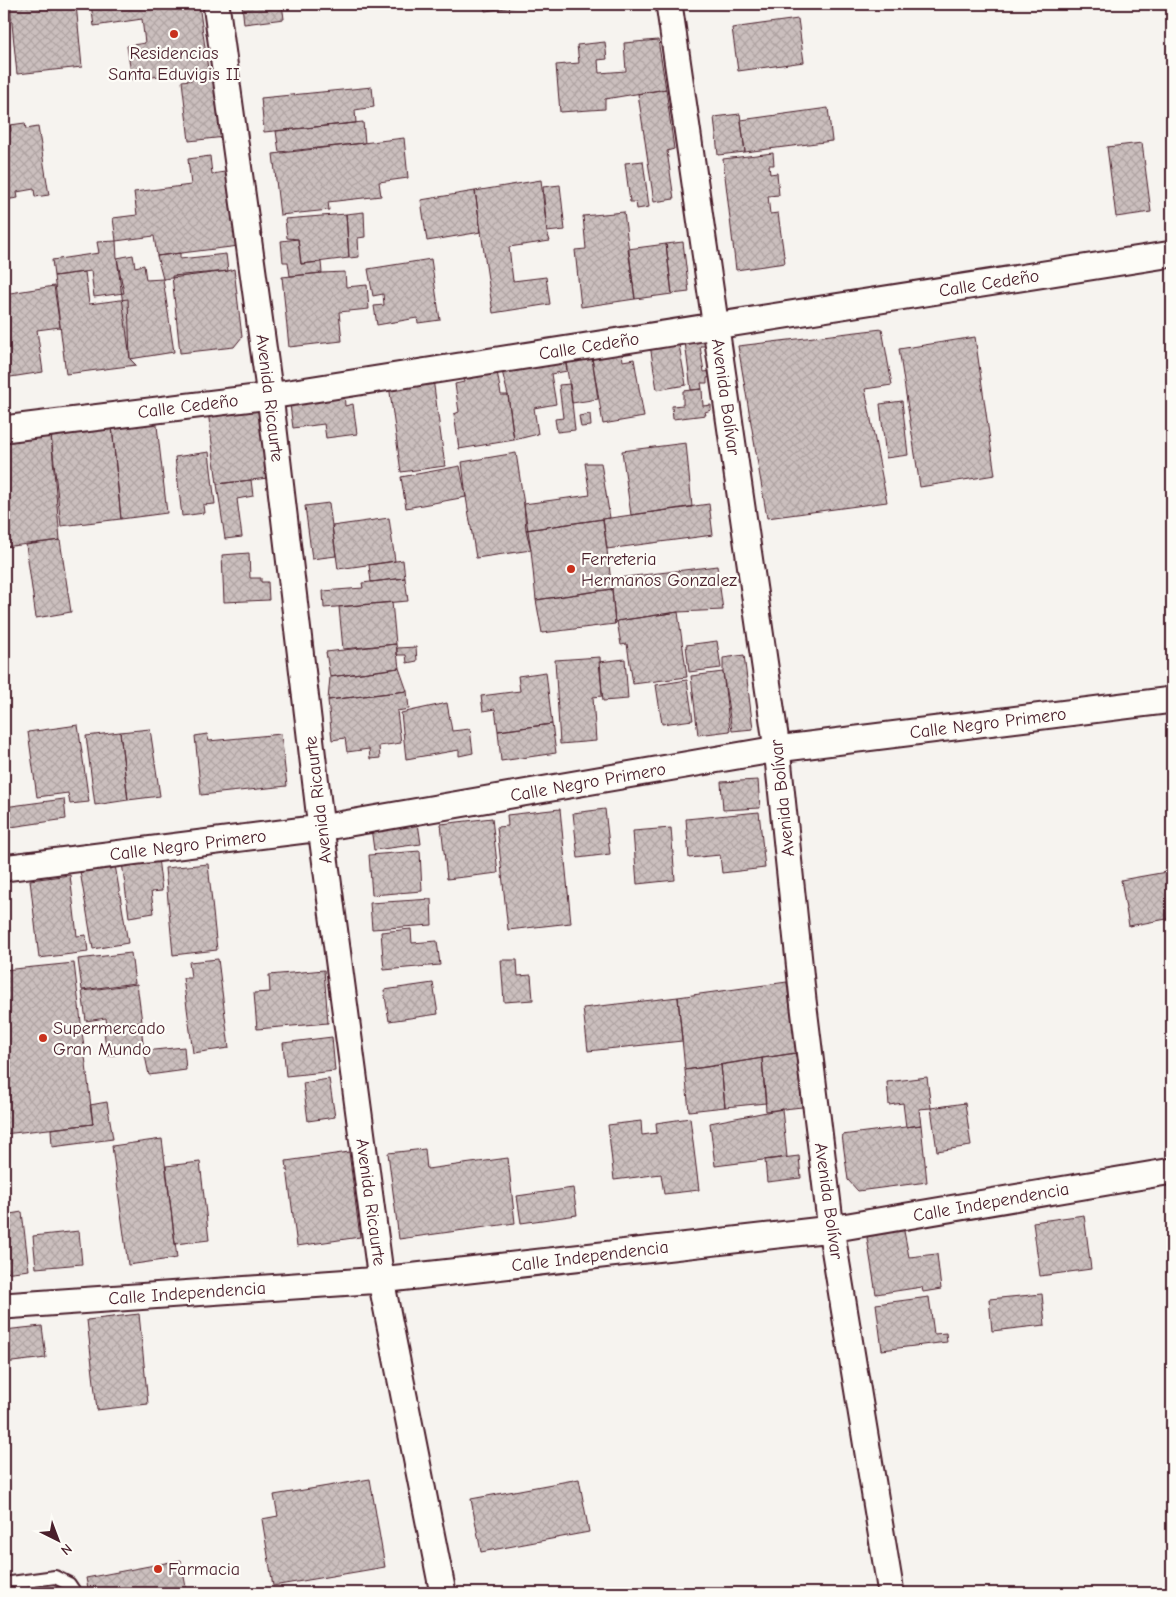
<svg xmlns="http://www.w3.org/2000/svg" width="1176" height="1597" font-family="'Comic Neue',sans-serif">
	<defs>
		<pattern id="building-cross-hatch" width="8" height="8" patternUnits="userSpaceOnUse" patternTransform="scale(1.25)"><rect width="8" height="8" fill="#cbbfbe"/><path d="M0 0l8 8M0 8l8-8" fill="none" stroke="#b0a4a3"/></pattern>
	</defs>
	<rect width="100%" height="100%" fill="#f6f3ef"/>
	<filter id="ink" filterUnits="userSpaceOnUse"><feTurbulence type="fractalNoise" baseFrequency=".02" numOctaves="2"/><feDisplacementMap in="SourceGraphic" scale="10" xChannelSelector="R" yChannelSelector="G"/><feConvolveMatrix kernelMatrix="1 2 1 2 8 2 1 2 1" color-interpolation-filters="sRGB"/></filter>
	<g filter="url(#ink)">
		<path fill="url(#building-cross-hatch)" stroke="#4a1f2b" d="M10 4H52L53 7 76 4 82 67 17 74Z
			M91 4H199L208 69 132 80 127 46 145 43 142 19 94 26Z
			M242 4H282L284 19 244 24Z
			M484 4H519V6L485 11Z
			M798 19 804 62 738 71 732 28Z
			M658 40 666 89 605 99V109L560 112 556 65 579 63 577 45 605 42 607 59 598 60 599 73 626 71 624 43Z
			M214 77 218 116 223 115 225 137 189 141 182 81Z
			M372 87 374 107 355 110 356 123 264 132 261 98Z
			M666 89 674 149 667 151 674 199 654 202 638 94Z
			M828 108 832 141 745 152 741 120Z
			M740 114 745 152 718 155 714 117Z
			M363 122 365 143 279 152 276 131Z
			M25 123 26 129 38 127 49 195 35 197 34 189 17 192 18 198 4 200V132L11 131 10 125Z
			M404 138 408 178 379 182 381 196 328 202 329 210 280 215 273 154Z
			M1142 143 1151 212 1116 217 1107 147Z
			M773 153 774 165H769L770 174 777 173 779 195 768 196 770 214 778 213 785 263 736 270 723 159Z
			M210 156 212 174 231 171 239 246 157 256 154 236 116 241 113 218 137 215 134 192 191 185 188 159Z
			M643 161 649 207 637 209 636 202H630L625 163Z
			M541 180 547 232 550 241 509 247 513 281 546 277 550 304 493 313 475 191Z
			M560 185 565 230 547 232 543 187Z
			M475 191 481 232 427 241 421 200Z
			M364 212 365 237 358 238 359 257 349 258 346 214Z
			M624 212 635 299 581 307 575 250 586 249 583 216Z
			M346 214 349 258 301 264 298 239 287 238 285 219Z
			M298 239 301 264 321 262 322 273 290 276 288 262H283L281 241Z
			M116 241 117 258 124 293 94 297 91 271 54 276 52 260 99 253 97 242Z
			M683 242 689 292 672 294 666 244Z
			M666 244 672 294 635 299 628 249Z
			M180 253V259L226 254 228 271 163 279 157 256Z
			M133 255 135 267 144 265 146 280 163 279 174 352 130 359 117 258Z
			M431 259 440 320 418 323 417 318 377 325 374 306 384 305 383 294 373 296 368 269Z
			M234 269 242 337 234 347 180 353 172 276 228 271Z
			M85 272 89 304 128 299 130 359 136 365 66 374 54 276Z
			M345 272 346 287 367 285 369 309 339 312 342 341 289 347 282 277 322 273Z
			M54 286 60 327 37 330 43 372 4 378V294Z
			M882 329 892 385 865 389 887 502 767 518 738 346Z
			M684 334 704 336 705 346H700L704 372 712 371V377L707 378V383H701L702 389 691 390Z
			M975 337 995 475 920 487 899 349Z
			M678 339 686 385 657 390 650 345Z
			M564 353 567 371 551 374 556 404 534 408 538 434 514 440 508 395 500 363Z
			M622 353 623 361 634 359 644 417 603 424 592 358Z
			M592 358 598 399 572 403 566 362Z
			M497 371 501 395H508L514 440 459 449 454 414 459 412 455 384 464 382 463 377Z
			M433 379 445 466 401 472 389 385Z
			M570 384 575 430 557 432 555 419 563 418 559 385Z
			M702 389 703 406 711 405V410L705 412 706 415 673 419 672 406 683 405V391Z
			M344 391 345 406 353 404 357 434 326 438 324 424 293 428 290 405Z
			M902 401 908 455 886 458 880 404Z
			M261 405 268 478 217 484 208 411Z
			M590 414 591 426 581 427 579 416Z
			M156 417 167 513 121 519 112 426Z
			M112 426 121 519 61 526 51 435Z
			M51 435 60 540 4 547V441Z
			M686 443 692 507 631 515 622 451Z
			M209 452 215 504 203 505 204 513 182 516 175 457Z
			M516 453 531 550 476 558 466 497 462 462Z
			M585 463H601L610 518 526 530 524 504 590 495Z
			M460 466 466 497 406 508 401 477Z
			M251 480 253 496 237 499 242 537 225 539 217 484Z
			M329 503 336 556 312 559 305 506Z
			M709 504 713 535 607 549 603 519Z
			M389 518 395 561 338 569 332 526Z
			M603 519 612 589 536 600 531 550 526 530Z
			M60 540 71 612 36 618 26 545Z
			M249 553 250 578H261V582H268L269 600 224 602 222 555Z
			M403 560 405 578 371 582 369 565Z
			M717 566 723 610 678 612 617 621 615 624 612 589 609 579Z
			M405 578 408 601 324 608 323 591 363 588 362 583Z
			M612 589 615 624 542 633 536 600Z
			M392 602 396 644 343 649 339 607Z
			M678 612 687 677 633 684 627 644 621 645 617 621Z
			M717 641 721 668 689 672 686 645Z
			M396 644 399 668 330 677 326 652Z
			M416 647 417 661 407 663 406 655H397V648Z
			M744 655 753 729 732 731 723 672V658Z
			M600 657 602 696 593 697 596 741 560 744 555 660Z
			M625 659 628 699 603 701 599 662Z
			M399 668 407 691 328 700 330 677Z
			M546 672 552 724 498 731 495 709 483 711 481 696 520 691 518 676Z
			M723 672 730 731 698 735 691 676Z
			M687 680 693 720 662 724 656 685Z
			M407 691 409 709 397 711 401 743 379 746 380 758 370 759 369 749 347 752 345 738 332 740 328 700Z
			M447 703 452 731 470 729 473 753 459 756V750L406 759 401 713Z
			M552 724 556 753 501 761 498 731Z
			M78 725 89 802 70 804 68 793 37 797 28 732Z
			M150 729 160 796 128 800 120 732Z
			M120 732 128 800 95 805 86 736Z
			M207 734 209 741 281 734 287 786 201 795 195 736Z
			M758 780 760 808 723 810 721 782Z
			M64 799 66 819 4 828V807Z
			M560 809 571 923 508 930 497 827 508 826 507 815Z
			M605 809 610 854 578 858 573 813Z
			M759 812 765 868 722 873 720 855 689 858 686 819Z
			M492 818 498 873 447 879 441 824Z
			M418 823 421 844 374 850 371 828Z
			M671 828 675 880 637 884 633 831Z
			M420 851 422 891 372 895 369 855Z
			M158 858 162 891 151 892 154 913 129 917 122 862Z
			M208 864 217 950 173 955 165 868Z
			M115 865 128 943 93 949 80 871Z
			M1172 871V918L1129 926 1121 880Z
			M70 875 77 936 86 935 88 952 39 958 30 880Z
			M431 899 432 925 372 929 370 903Z
			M411 929 412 943 437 941 440 965 384 970 381 932Z
			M131 953 135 983 82 990 78 959Z
			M218 959 229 1048 193 1053 183 978H191L189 962Z
			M501 960H517L518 976 531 975 533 1000 504 1002Z
			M74 963 93 1124 4 1134V970Z
			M324 970 328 1023 257 1029 254 993 270 992 269 975Z
			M787 982 796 1053 685 1070 678 997Z
			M433 983 438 1014 389 1021 384 990Z
			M137 984 142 1022 107 1027 106 1018 86 1021 82 991Z
			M678 997 682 1041 588 1051 583 1008Z
			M141 1027 144 1051 107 1056 104 1031Z
			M332 1037 335 1071 286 1076 283 1043Z
			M184 1047 186 1070 149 1075 144 1051Z
			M796 1053 802 1107 766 1111 762 1058Z
			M762 1058 766 1103 725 1107 721 1065Z
			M721 1065 725 1107 689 1111 685 1070Z
			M927 1077 931 1108 919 1109 921 1125 906 1127 903 1103 889 1105 887 1082Z
			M329 1079 335 1117 308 1121 303 1083Z
			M107 1102 113 1139 52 1147 51 1129 93 1124 90 1105Z
			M965 1103 971 1146 937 1151 931 1108Z
			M782 1109 787 1157 715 1166 710 1123Z
			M690 1118 699 1190 664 1194 661 1174 614 1180 608 1125 641 1121 642 1135 657 1133 656 1123Z
			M921 1125 927 1182 858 1191 848 1180 842 1135Z
			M162 1139 177 1258 128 1265 112 1146Z
			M425 1149 427 1169 508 1158 515 1223 399 1239 388 1153Z
			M349 1152 360 1237 297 1246 286 1161Z
			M799 1156 801 1178 767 1182 765 1160Z
			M200 1162 209 1240 175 1244 166 1166Z
			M573 1188 577 1215 521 1223 517 1196Z
			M22 1212 29 1270 4 1273V1215Z
			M1084 1215 1091 1269 1040 1276 1033 1222Z
			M903 1226 909 1257 937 1254 941 1289 923 1292 922 1287 876 1294 867 1238 872 1228Z
			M79 1231 82 1264 36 1268 33 1236Z
			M1042 1294 1045 1325 992 1331 989 1299Z
			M929 1297 934 1334 946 1333 947 1342 882 1350 876 1304Z
			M139 1314 148 1404 97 1410 87 1320Z
			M42 1326 46 1358 4 1363V1330Z
			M370 1479 385 1567 273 1586 262 1519 278 1516 274 1495Z
			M579 1479 589 1532 481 1552 471 1499Z
			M181 1560 187 1593H89L86 1578Z"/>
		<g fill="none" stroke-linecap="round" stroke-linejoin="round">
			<defs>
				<path id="lane" d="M4 1584 55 1577 69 1584 75 1593"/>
				<path id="street" d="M216 4 270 396 321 828 381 1280 443 1593
					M669 4 777 749 803 1000 831 1229 891 1593
					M4 429 270 396 1172 254
					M4 868 321 828 777 749 1172 700
					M4 1306 381 1280 831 1229 1172 1171"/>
			</defs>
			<use href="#lane" stroke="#4a1f2b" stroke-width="16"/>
			<use href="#street" stroke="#4a1f2b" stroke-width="29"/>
			<use href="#lane" stroke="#fdfcf7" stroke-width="12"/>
			<use href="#street" stroke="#fdfcf7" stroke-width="25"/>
		</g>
	</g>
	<g fill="#c8321e" stroke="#fdfcf7" stroke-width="2">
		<circle cx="174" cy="34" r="5"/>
		<circle cx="571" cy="569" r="5"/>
		<circle cx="43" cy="1038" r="5"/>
		<circle cx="158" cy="1569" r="5"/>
	</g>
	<g text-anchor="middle" stroke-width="4.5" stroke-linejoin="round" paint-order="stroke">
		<g font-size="18" fill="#4a1f2b" stroke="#fdfcf7" text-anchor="start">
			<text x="174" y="59" text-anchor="middle">Residencias<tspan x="174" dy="21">Santa Eduvigis II</tspan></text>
			<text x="581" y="565">Ferreteria<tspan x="581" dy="21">Hermanos Gonzalez</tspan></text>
			<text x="53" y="1034">Supermercado<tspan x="53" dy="21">Gran Mundo</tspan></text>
			<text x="168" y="1575">Farmacia</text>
		</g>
		<g font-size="18" fill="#4a1f2b" stroke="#fdfcf7">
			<text transform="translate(989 283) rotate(-9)" y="6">Calle Cedeño</text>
			<text transform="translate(589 346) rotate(-9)" y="6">Calle Cedeño</text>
			<text transform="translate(726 397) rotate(82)" y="6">Avenida Bolívar</text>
			<text transform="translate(270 398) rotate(83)" y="6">Avenida Ricaurte</text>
			<text transform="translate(188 406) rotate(-7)" y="6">Calle Cedeño</text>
			<text transform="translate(988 723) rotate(-7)" y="6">Calle Negro Primero</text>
			<text transform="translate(588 782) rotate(-10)" y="6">Calle Negro Primero</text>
			<text transform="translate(782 798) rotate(-96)" y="6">Avenida Bolívar</text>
			<text transform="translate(318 800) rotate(-97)" y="6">Avenida Ricaurte</text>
			<text transform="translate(188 845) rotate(-7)" y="6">Calle Negro Primero</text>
			<text transform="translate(829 1201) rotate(82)" y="6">Avenida Bolívar</text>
			<text transform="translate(371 1202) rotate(82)" y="6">Avenida Ricaurte</text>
			<text transform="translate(991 1202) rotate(-10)" y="6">Calle Independencia</text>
			<text transform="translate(590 1256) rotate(-7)" y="6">Calle Independencia</text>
			<text transform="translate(187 1293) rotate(-4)" y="6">Calle Independencia</text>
		</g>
	</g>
	<rect width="1176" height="1597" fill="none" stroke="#fdfcf7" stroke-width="20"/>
	<rect x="10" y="10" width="1156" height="1577" fill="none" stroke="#4a1f2b" stroke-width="2" filter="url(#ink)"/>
	<g transform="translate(58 1540) rotate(138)" stroke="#fdfcf7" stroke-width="4" paint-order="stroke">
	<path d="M0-4L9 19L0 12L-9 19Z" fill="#4a1f2b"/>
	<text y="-8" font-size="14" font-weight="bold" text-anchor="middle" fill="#4a1f2b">N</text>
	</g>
</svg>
